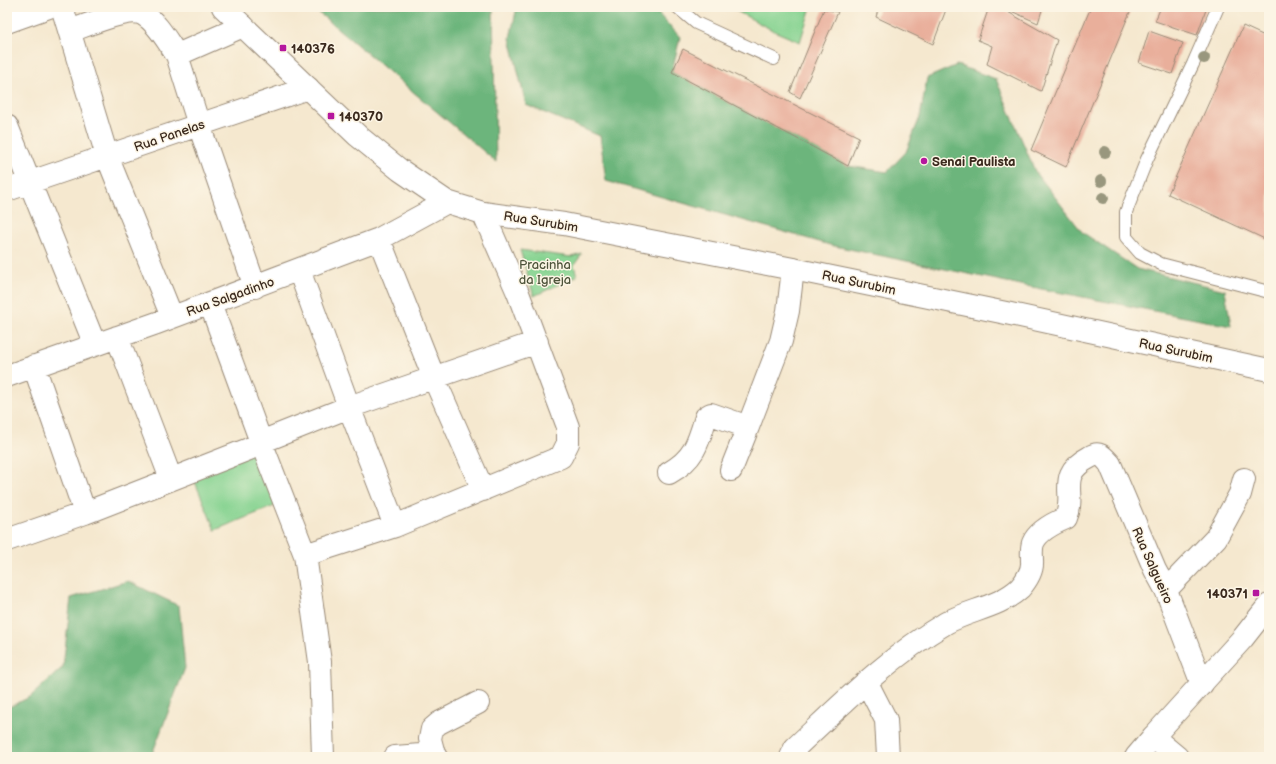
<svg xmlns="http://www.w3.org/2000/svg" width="1276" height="764" font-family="'Balsamiq Sans',sans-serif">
	<rect width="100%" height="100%" fill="#fcf5e5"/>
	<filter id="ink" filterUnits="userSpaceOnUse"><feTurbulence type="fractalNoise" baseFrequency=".025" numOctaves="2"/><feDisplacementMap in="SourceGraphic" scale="8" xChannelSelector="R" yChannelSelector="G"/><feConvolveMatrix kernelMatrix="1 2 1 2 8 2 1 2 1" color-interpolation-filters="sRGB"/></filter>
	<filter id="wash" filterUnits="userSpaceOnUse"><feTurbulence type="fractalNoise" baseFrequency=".012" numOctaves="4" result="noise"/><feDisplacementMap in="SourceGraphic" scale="16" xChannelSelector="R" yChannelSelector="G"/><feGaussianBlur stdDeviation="0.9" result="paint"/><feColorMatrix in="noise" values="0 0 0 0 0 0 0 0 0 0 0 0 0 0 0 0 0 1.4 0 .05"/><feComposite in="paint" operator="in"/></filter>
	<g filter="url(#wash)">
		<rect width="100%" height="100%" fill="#f5e8cf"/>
		<path fill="#86d391" stroke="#607e58" d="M729 7H811L800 42 774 31Z
			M520 250 571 257 582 254 574 265 577 276 534 296Z
			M255 452 277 505 215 530 193 477Z"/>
		<path fill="#6cb57b" stroke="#54704c" d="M312 7H493L496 162 474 143Z
			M517 7H652L680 37 672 72 848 166 887 172 906 152 920 117 927 78 957 65 996 79 1035 171 1082 232 1137 269 1225 290 1231 326 1021 285 830 245 606 181 600 136 526 105 510 38Z
			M128 581 179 606 185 668 151 757H7V708L30 697 63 667 71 598Z"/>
		<g id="blocks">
			<path fill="#e9af9b" d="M879 7H947L933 44 876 17Z
				M989 7H999L1057 40 1041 91 987 64 992 46 978 40Z
				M1002 7H1043L1038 23Z
				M1091 7H1132L1066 167 1031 150Z
				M1161 7H1207L1197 35 1155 21Z
				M824 9 838 12 800 98 790 92Z
				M1243 26 1269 38V241L1168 194Z
				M1149 31 1183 43 1172 74 1139 63Z
				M683 49 859 137 848 166 672 72Z"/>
		</g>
	</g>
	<g filter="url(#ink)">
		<use href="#blocks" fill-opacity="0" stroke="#988976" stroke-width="1"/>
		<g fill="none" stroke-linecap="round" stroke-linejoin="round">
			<defs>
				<path id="service" d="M677 7 696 23 774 59
					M1218 7 1193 64 1147 159 1126 212V237L1140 253 1161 264 1269 292"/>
				<path id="minor" d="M62 7 107 156 172 317
					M243 26 177 55 199 125 255 287
					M70 31C85 26 131 6 144 15 158 23 168 43 177 55
					M7 126 95 345
					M7 190 308 88
					M379 239 434 378 483 490
					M299 270 349 407 395 526
					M210 303 261 442 305 555 395 526 561 457 568 443V427L518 293 483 213
					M117 337 171 479
					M34 366 85 513
					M7 376 157 323 379 239 447 202
					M731 470 748 427
					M669 473C694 459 698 444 706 417L711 414 748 427 781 341 788 311 793 269
					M7 540 85 513 249 449 261 442 349 407 537 342
					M305 555 320 662 323 757
					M1166 590 1216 538 1240 494 1244 479
					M867 683 886 720 888 757
					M434 754 430 739 432 729 439 723 478 703
					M395 757 434 754 436 757
					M791 757 795 748C842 704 890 656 946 623 969 610 1000 607 1020 588 1026 581 1033 571 1032 561 1032 555 1031 549 1033 543 1038 531 1054 523 1066 518 1077 493 1055 475 1090 457 1099 451 1103 456 1110 464L1155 570 1166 590 1202 684
					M1136 757 1153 737"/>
				<path id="tertiary" d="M223 7 358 136 400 170 447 202 483 213 564 224 793 269 1006 313 1269 370
					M7 22 49 7
					M1177 757 1153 737 1243 638 1269 605"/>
			</defs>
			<use href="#service" stroke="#988976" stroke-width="14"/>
			<use href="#minor" stroke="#988976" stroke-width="24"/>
			<use href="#tertiary" stroke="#988976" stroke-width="24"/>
			<use href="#service" stroke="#fff" stroke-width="12"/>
			<use href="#minor" stroke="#fff" stroke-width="22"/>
			<use href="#tertiary" stroke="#fff" stroke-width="22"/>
		</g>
		<g fill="#99977e">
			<circle cx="1204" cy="58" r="6"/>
			<circle cx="1105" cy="152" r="6"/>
			<circle cx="1101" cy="181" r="6"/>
			<circle cx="1103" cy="198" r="6"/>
		</g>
	</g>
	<g fill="#b5179e" stroke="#fcf5e5" stroke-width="1.5">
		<rect x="279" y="44" width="8" height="8" rx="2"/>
		<rect x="327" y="112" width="8" height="8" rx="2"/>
		<circle cx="924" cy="161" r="4"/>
		<rect x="1252" y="589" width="8" height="8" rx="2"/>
	</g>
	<g text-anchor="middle" stroke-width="3" stroke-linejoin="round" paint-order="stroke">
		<g font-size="13" font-weight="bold" fill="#3b2a1e" stroke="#fcf5e5" text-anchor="start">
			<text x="291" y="53">140376</text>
			<text x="339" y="121">140370</text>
			<text x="932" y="166">Senai Paulista</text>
			<text x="1248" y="598" text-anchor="end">140371</text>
		</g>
		<g font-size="13" fill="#3b2a1e" stroke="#fcf5e5">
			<text transform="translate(169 135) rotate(-19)" y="5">Rua Panelas</text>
			<text transform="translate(541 221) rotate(9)" y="5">Rua Surubim</text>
			<text transform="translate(859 282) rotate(12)" y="5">Rua Surubim</text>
			<text transform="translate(230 296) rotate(-20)" y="5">Rua Salgadinho</text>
			<text transform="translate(1176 350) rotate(12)" y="5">Rua Surubim</text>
			<text transform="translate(1153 565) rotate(66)" y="5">Rua Salgueiro</text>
		</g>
		<g font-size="13" fill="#4e543b" stroke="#fcf5e5">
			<text x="545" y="269">Pracinha<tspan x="545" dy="15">da Igreja</tspan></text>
		</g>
	</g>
	<rect width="1276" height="764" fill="none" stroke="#fcf5e5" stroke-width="24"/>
</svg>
